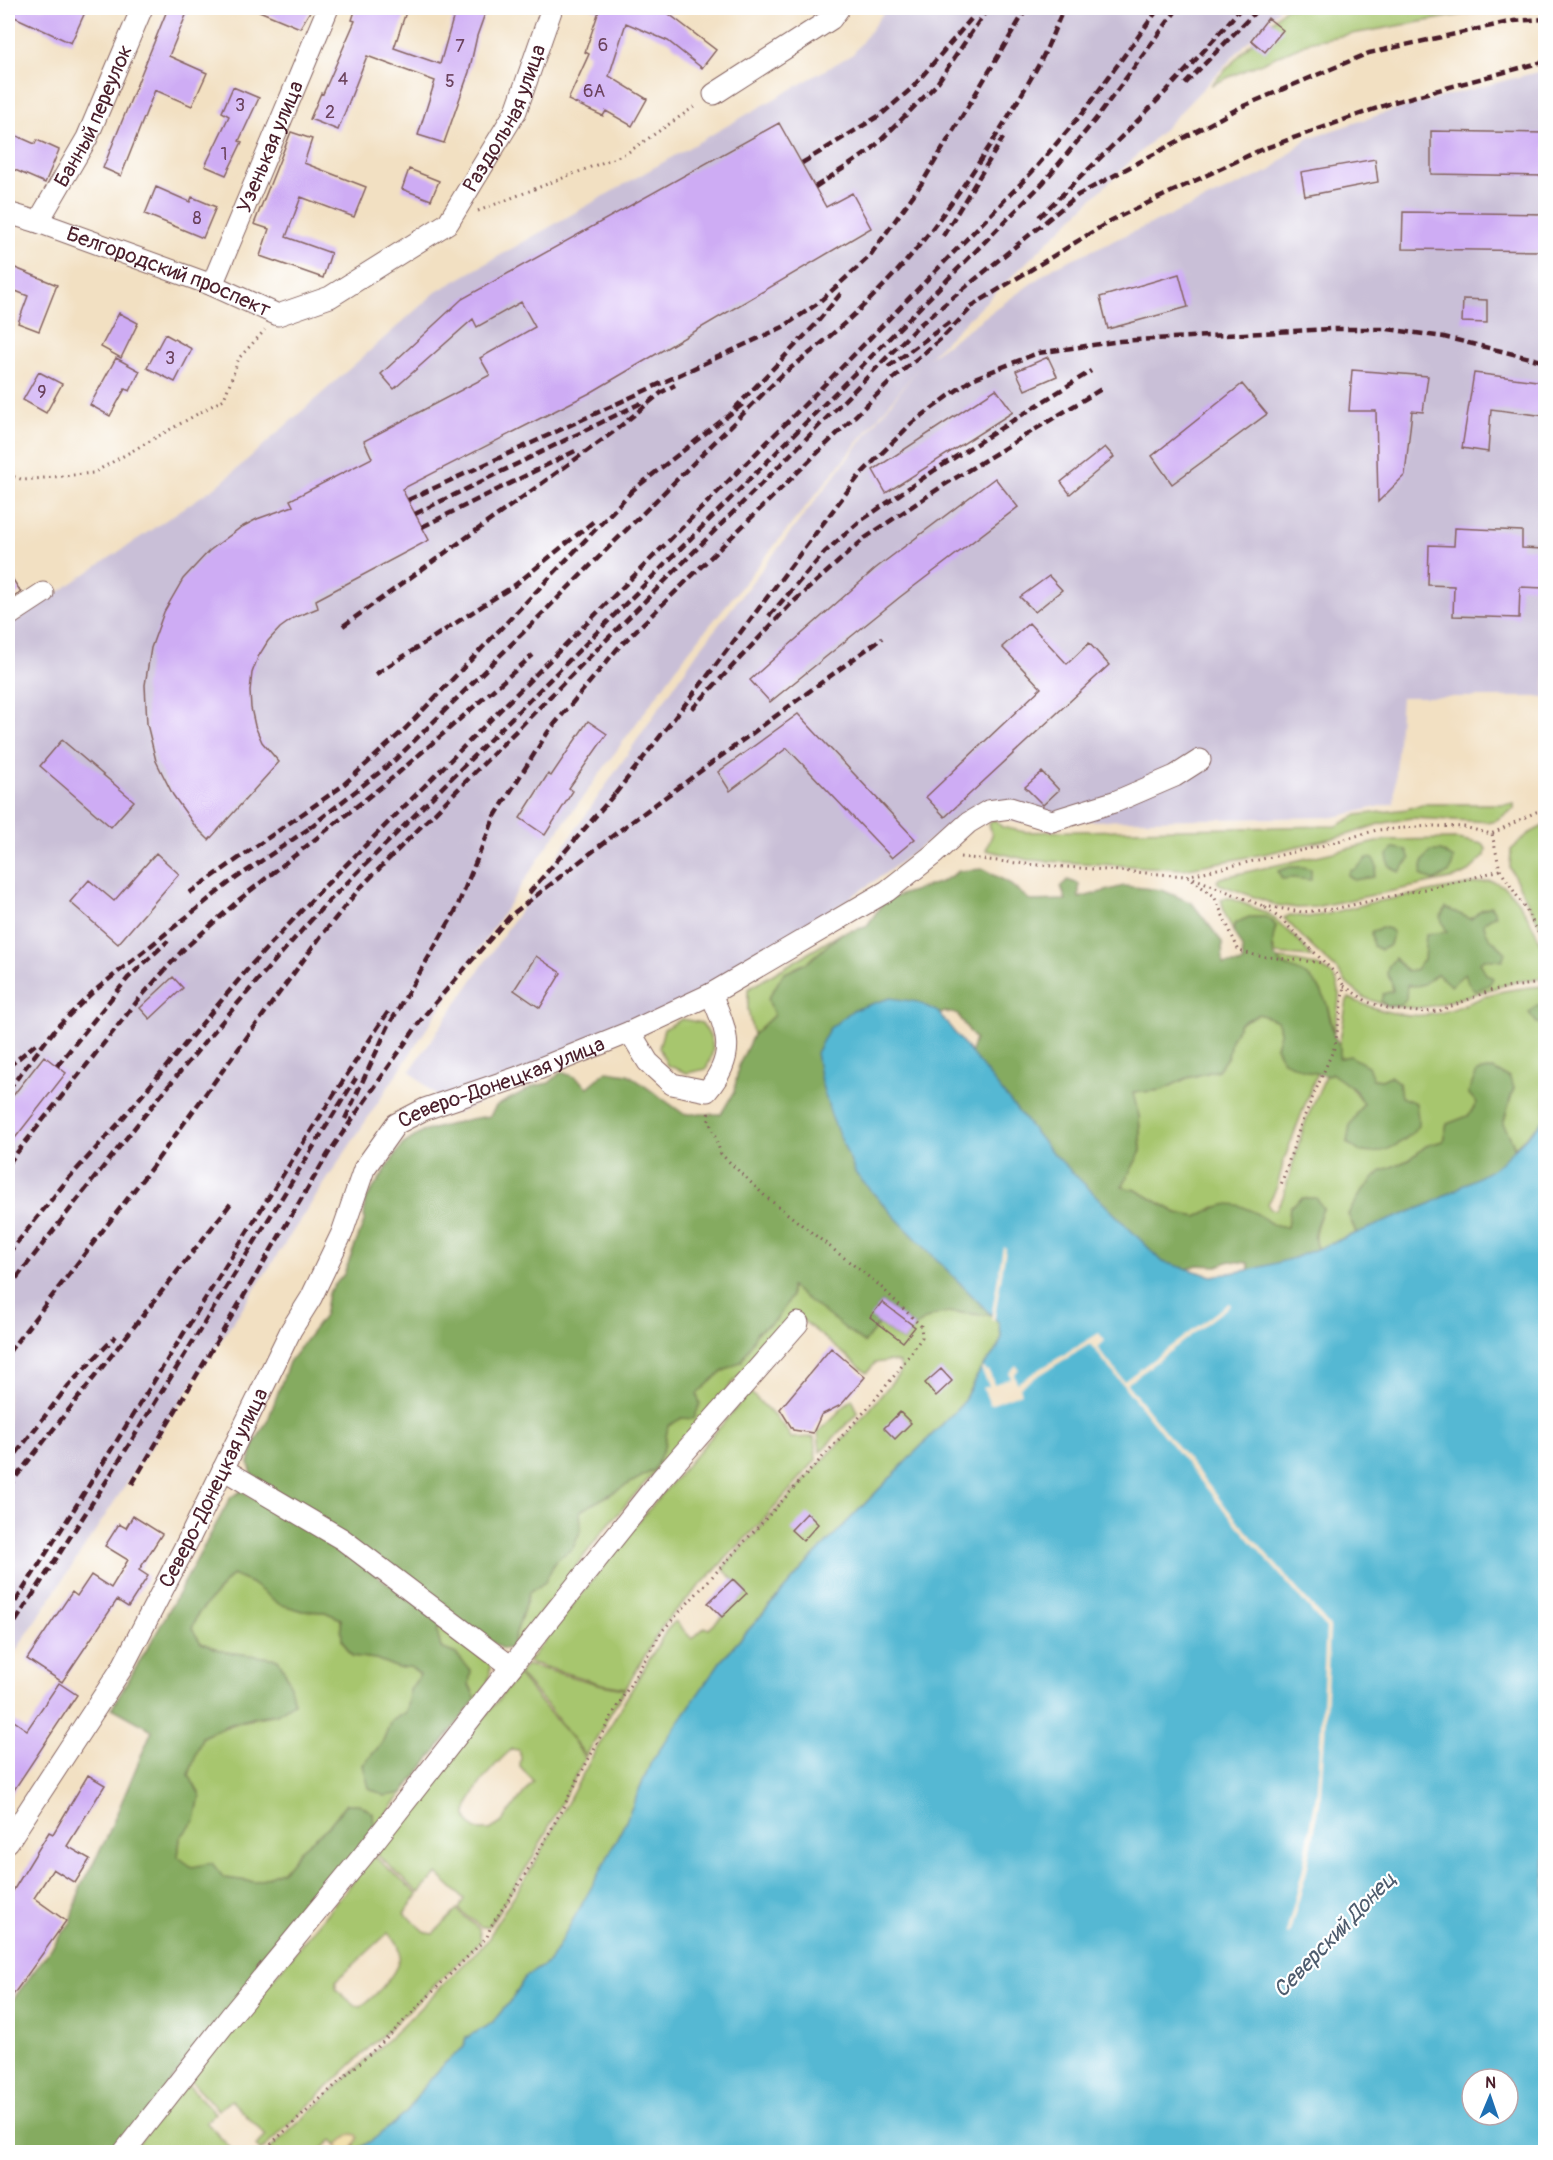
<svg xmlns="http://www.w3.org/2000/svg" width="1553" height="2160" font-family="Pangolin,sans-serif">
	<rect width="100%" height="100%" fill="#fff"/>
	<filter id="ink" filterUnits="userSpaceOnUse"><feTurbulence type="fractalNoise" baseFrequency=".0167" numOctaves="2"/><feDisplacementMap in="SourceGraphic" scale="12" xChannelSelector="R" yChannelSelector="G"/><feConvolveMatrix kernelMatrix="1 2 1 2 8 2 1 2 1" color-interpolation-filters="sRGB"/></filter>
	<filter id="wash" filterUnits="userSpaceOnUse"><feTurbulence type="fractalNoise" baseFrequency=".008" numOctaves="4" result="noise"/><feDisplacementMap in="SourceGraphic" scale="24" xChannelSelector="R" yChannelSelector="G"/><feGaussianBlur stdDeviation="1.35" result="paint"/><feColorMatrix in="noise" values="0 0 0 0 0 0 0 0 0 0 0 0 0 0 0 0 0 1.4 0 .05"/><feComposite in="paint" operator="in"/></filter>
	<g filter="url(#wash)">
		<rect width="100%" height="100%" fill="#f2e0c2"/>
		<path fill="#c9bfd7" d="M887 8H1280L1166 127 928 358 1054 267 1270 171 1306 139 1397 109 1545 70V697H1401L1394 803 1334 817 1016 822 971 809 883 875 711 994 455 1114 410 1071 696 654 923 362 689 651 548 845 8 1663V626L221 483 436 292 853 54Z"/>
		<path fill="#a7c66e" stroke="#78724c" stroke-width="1.5" fill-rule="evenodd" d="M1285 8H1500L1312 41 1211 85Z
			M1422 804H1514V809L1493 822 1411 818 1379 824 1350 834 1264 854 1183 869 1029 860 986 850 992 835 989 824 994 819 1002 827 1025 832 1337 826 1357 815 1407 809Z
			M1545 825V935L1510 868 1511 850 1528 834Z
			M1457 839 1483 844 1486 849 1485 856 1467 873 1455 878 1315 907 1297 908 1276 905 1219 884 1217 881 1220 878 1386 840Z
			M1489 881C1514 882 1537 932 1545 954 1547 961 1545 970 1545 977L1515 982 1433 1006 1416 1008 1387 1006 1363 997 1347 984 1339 972 1312 947 1284 918 1290 915 1308 917 1328 914 1369 903Z
			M1224 898H1230L1269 914 1298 940 1312 957 1275 954 1272 941 1276 926 1236 923 1233 931 1225 914 1221 899Z
			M842 933 808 962 783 974 774 1015 753 1035 748 1009V989Z
			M1278 959C1301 962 1340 963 1339 995 1339 1008 1336 1021 1334 1033L1328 1006 1302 974 1281 965Z
			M1545 986V1119L1515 1147 1503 1124 1514 1087 1509 1077 1492 1069 1477 1103 1468 1116 1447 1124 1443 1141 1426 1146 1409 1160 1381 1171 1348 1214 1356 1233 1317 1249C1311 1236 1318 1222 1323 1209L1290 1207 1288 1227 1276 1228 1260 1216 1215 1207 1197 1217 1177 1213 1136 1190 1122 1187 1141 1151 1139 1116 1132 1093 1162 1090 1187 1078 1218 1070 1228 1056 1231 1040 1240 1023 1259 1014 1278 1021 1280 1033 1276 1047 1283 1061 1317 1073 1284 1160 1277 1187 1268 1204 1270 1209 1276 1210 1283 1197 1305 1123 1326 1075 1331 1073C1346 1082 1354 1089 1363 1104L1350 1125 1347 1143 1360 1151 1379 1152 1407 1100 1401 1097 1382 1080 1373 1079 1339 1058V1045L1347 1000 1349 998C1375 1010 1406 1019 1434 1014 1455 1011 1475 999 1495 993 1511 989 1529 987 1545 986Z
			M682 1019 702 1023C715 1042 716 1049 706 1069L687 1073 667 1065 659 1047 664 1029Z
			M791 1286 864 1343 879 1324 903 1342C938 1296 951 1318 999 1315L998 1322 1002 1337 998 1348 981 1369 961 1405 812 1558 720 1662 626 1821 588 1895 549 1962 525 1977 515 1995 492 2023 466 2038 464 2047 445 2063 422 2089 407 2112 374 2139 353 2152H350L355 2145 351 2135 337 2145 332 2140 321 2150 323 2152H267L401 2027 489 1939 493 1928 532 1868 597 1748 666 1631 675 1621 692 1639 705 1627 709 1629 747 1593 723 1569 725 1566 866 1414 901 1371 900 1363 889 1361 875 1363 867 1373 794 1313 602 1532 547 1605 511 1648 529 1593 545 1582 556 1560 573 1547 581 1529 580 1511 637 1479 664 1448 668 1425 682 1418 697 1394 720 1373 742 1361 757 1332 776 1320 791 1297Z
			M750 1392 785 1427 791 1438 814 1437 816 1460 766 1517 664 1623 626 1688 602 1684 528 1662 639 1521Z
			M852 1399 858 1412 820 1452 818 1432Z
			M232 1575 251 1583 303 1611 325 1612 341 1619 342 1640 352 1656 376 1659 398 1668 410 1667 420 1675 410 1690 406 1712 391 1721 382 1743 363 1765 403 1793 374 1829 346 1804 328 1827 300 1850 284 1870 255 1882 224 1878 192 1868 178 1857 180 1838 195 1820 200 1795 189 1775 202 1737C227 1725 250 1718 277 1714L278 1659 226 1652 201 1643 192 1629 197 1615Z
			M441 1622 490 1663C492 1679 486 1687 476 1699L456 1654 441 1648 437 1632Z
			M526 1665C560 1672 591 1685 625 1689L586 1756 546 1704 519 1674Z
			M518 1675 572 1739 585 1758 532 1859 489 1926 481 1927 461 1911 459 1909 464 1899 437 1874 419 1893 376 1854ZM512 1749 518 1750 521 1757 520 1766 533 1781 501 1823 490 1830H477C472 1826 467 1822 467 1815 466 1794 498 1761 512 1749Z
			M374 1856 418 1895 404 1913 427 1933 433 1934 457 1910 479 1929 481 1941 261 2151 256 2146 266 2136 231 2100 218 2110 190 2080ZM388 1933C392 1937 398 1941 399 1948 405 1967 376 1996 361 2006L354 2005 336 1989V1981Z
			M187 2084 215 2113 206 2122 234 2152H131Z"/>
		<path fill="#85ab61" stroke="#686546" stroke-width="1.5" d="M1394 848 1406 850 1410 859 1399 872 1389 866 1387 855Z
			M1430 851H1441L1454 859 1450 872 1434 881 1421 875 1423 861Z
			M1367 858 1373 859 1377 866 1374 877 1354 880 1348 875 1351 870H1355Z
			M1290 867H1303L1311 869V880L1292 878 1282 879 1278 871Z
			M983 869 1007 882 1031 901 1066 900 1061 886 1068 880 1079 884V898L1124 886 1162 890 1192 903 1222 942 1223 964H1240L1243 961 1242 948 1233 931 1236 923 1249 917H1267L1276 926C1261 976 1299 960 1318 986 1329 1001 1329 1019 1334 1036 1336 1040 1340 1044 1340 1048 1341 1051 1339 1055 1339 1058L1350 1056 1368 1066 1373 1079 1382 1080 1390 1076 1399 1083 1401 1097 1416 1103 1419 1126C1405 1142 1382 1158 1359 1151 1355 1149 1351 1145 1347 1143L1350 1125 1363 1104 1355 1090 1331 1073 1329 1076 1309 1072 1283 1061 1276 1047 1280 1033 1278 1021 1259 1014 1240 1023 1231 1040 1228 1056 1218 1070 1187 1078 1162 1090 1133 1093 1139 1116 1141 1151 1122 1187 1136 1190 1177 1213 1197 1217C1225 1201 1235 1199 1262 1217 1272 1224 1275 1228 1287 1227L1290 1207 1302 1198H1317L1323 1209C1314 1230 1310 1236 1321 1257L1251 1281 1248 1263 1230 1261 1217 1266 1197 1265 1178 1273 1149 1261 1092 1202 970 1055 975 1039 957 1014 945 1012 929 1017 999 1315C963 1317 947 1302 915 1327L882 1302 871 1317 879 1324 864 1343 791 1287V1297L776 1320 757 1332 742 1361 720 1373 697 1394 700 1404 694 1419 682 1418 668 1426 664 1448 654 1470 580 1511 581 1529 573 1548 556 1560 545 1582 529 1593 511 1648 502 1649 252 1474 249 1463 255 1442 268 1420 289 1362 324 1316 328 1293 344 1274 364 1222 365 1201 402 1145 422 1132 470 1119 490 1116 496 1106 534 1086 549 1083 561 1072 575 1077 588 1087 607 1071 628 1074 684 1114H721L734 1092 739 1065 753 1035 774 1015 768 999 783 974 808 962 842 933 866 927 885 900 941 882 959 871Z
			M1491 906 1496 915 1484 922C1484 937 1496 942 1505 952L1502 961 1484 959 1480 962 1486 974 1493 978 1489 985 1475 991 1468 983 1465 973 1451 986 1437 974C1425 983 1422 988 1407 985L1406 999 1401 1005 1387 1006 1381 1001 1383 994 1393 991 1391 981 1387 974 1388 967 1395 958 1407 972 1416 969 1424 960 1426 934 1447 932 1440 917 1446 908 1471 919 1481 910Z
			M1381 927 1389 929 1393 933 1390 945 1381 950 1373 946 1371 933Z
			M1537 1005H1545V1025L1537 1023 1529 1013Z
			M1492 1069 1509 1077 1514 1087 1503 1124C1514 1142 1518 1150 1513 1171L1360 1241 1348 1214 1363 1190 1381 1171 1409 1160 1426 1146 1443 1141 1447 1124 1468 1116 1477 1103 1468 1093 1477 1072Z
			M241 1491 325 1538 441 1622 437 1632 441 1648 456 1654 471 1671 469 1685 476 1699 403 1793 385 1796 369 1788 363 1765 382 1743 391 1721 406 1712 410 1690 420 1675 410 1667 398 1668 376 1659 352 1656 342 1640 341 1619 325 1612 303 1611 279 1604 251 1583 232 1575 197 1615 192 1629 201 1643 226 1652 278 1659 288 1678 294 1703 277 1714 255 1717 225 1726 202 1737 189 1775 200 1795 195 1820 180 1838 178 1857 192 1867 212 1863 224 1878 255 1882 284 1870 300 1850 328 1827 346 1804H359L373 1813 374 1829 114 2152H8V2006L71 1922 81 1886 106 1839 152 1730 112 1708 157 1632 231 1497Z"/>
		<path fill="#eeda9e" stroke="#9c7c64" stroke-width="1.5" d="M351 2134 357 2135 358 2138 350 2152H334L339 2148 337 2145Z"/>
		<path fill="#54b8d3" stroke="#4f6c7f" stroke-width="1.5" fill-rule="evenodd" d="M890 998 918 1002 938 1012 1046 1146 1163 1262 1212 1276 1254 1269 1294 1258 1432 1203 1496 1167 1545 1119V2152H353L374 2139 407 2112 422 2089 445 2063 464 2047 466 2038 492 2023 515 1995 525 1977 549 1962 600 1872 626 1821 651 1762 720 1662 812 1558 961 1405 981 1369 998 1348 1002 1337 998 1322 893 1215 856 1174 832 1118 821 1082 816 1053 829 1029 853 1010ZM1472 2079H1508V2115H1472Z"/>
		<path fill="#f2e0c2" d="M1003 1247 1006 1248 994 1322 991 1319Z
			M1229 1303 1231 1305 1127 1384 1227 1508 1330 1627 1325 1733 1320 1803 1306 1875 1289 1935 1286 1934 1302 1873 1318 1785 1326 1628 1224 1510 1090 1344 1020 1387 1022 1393 990 1405 983 1388 989 1386 981 1369 983 1368 986 1371 989 1370 994 1384 1011 1378 1009 1373 1016 1365 1019 1369 1014 1375 1017 1383 1099 1333 1105 1341 1097 1347 1124 1381Z"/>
		<g id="blocks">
			<path fill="#ceacf4" d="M8 8H87L71 43 8 14Z
				M168 8H189L169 56 207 73 192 106 155 90 121 176 103 168Z
				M252 8H312L300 28Z
				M356 8H392L406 12 394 48 440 64 456 8H487L477 36 469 72 444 143 418 135 435 81 367 56 338 130 310 119 321 93 323 94 355 21 352 20Z
				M590 8H661L716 50 702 68 668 41 626 23 609 76 647 99 632 126 606 111 603 116 568 100 589 54 585 52 599 11Z
				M1268 18 1283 30 1265 52 1251 40Z
				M233 87 259 98 239 141 242 142 226 175 205 166 229 116 222 112Z
				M779 123 826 207 852 193 871 228 590 393 402 489 429 540 316 600 318 608 294 618 280 628 268 641 258 657 252 673 250 691 251 708 255 726 262 742 279 762 209 840 195 826 173 795 156 761 147 724 145 685 151 648 164 612 183 579 209 551 240 528 257 519 293 506 290 500 372 458 364 441 490 375 480 358 535 327 521 302 477 327 473 319 394 389 381 374 462 299Z
				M1431 131 1545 133V176L1431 174Z
				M8 132 35 144 37 140 59 150 45 183 8 167Z
				M291 132 312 139 304 163 366 187 354 217 301 197 286 237 331 253 323 278 260 256 269 229 254 224Z
				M1375 159 1378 182 1305 196 1301 172Z
				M409 169 439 181 431 200 402 189Z
				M156 187 190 202 192 197 216 207 203 238 145 214Z
				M1403 212 1545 214V245H1542V251L1402 249Z
				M8 265 57 285 39 331 18 323 28 296 8 288Z
				M1179 274 1188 307 1108 329 1100 297Z
				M1463 299 1487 300V323L1462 322Z
				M119 313 138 323 121 358 101 347Z
				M165 334 192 349 175 382 147 368Z
				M1048 357 1057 376 1025 390 1016 371Z
				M116 358 140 371 130 391 125 389 110 416 90 405Z
				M1352 370 1428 376 1423 412 1412 411 1405 475 1378 502 1376 411H1349Z
				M39 372 62 384 46 413 23 400Z
				M1474 373 1545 382V416L1491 409 1488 452 1462 448Z
				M1242 384 1267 414 1172 484 1152 456Z
				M996 389 1013 412 886 493 873 470Z
				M1105 447 1114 457 1070 494 1061 482Z
				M995 478 1018 507 900 597 770 702 750 680 876 568Z
				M1455 528 1522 531V548L1545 549V588L1520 587 1519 618 1453 616 1454 586 1428 585 1429 545 1454 546Z
				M8 572 21 592 8 601Z
				M1049 576 1062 590 1035 612 1020 597Z
				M1029 623 1067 664 1089 643 1109 665 945 817 926 797 1041 688 1002 647Z
				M798 714 915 839 892 858 787 748 730 791 718 772Z
				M588 721 607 734 569 788 573 791 545 835 520 818 548 774 551 776Z
				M62 740 134 801 111 827 40 766Z
				M1042 772 1059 790 1043 805 1025 787Z
				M156 853 179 874 118 944 70 902 89 880 114 901Z
				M536 956 561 973 540 1008 514 990Z
				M173 977 183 988 150 1019 140 1008Z
				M44 1056 66 1073 8 1147V1102Z
				M882 1302 915 1327 903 1342 870 1317Z
				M831 1348 865 1377 841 1405 821 1415 813 1433 793 1430 780 1409Z
				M941 1369 952 1381 936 1396 925 1383Z
				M900 1412 911 1423 895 1439 884 1428Z
				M807 1513 818 1524 803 1541 791 1530Z
				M133 1516 162 1534 139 1570 148 1576 128 1607 117 1600 62 1682 27 1659 72 1592 77 1596 91 1575 111 1588 128 1560 105 1546 119 1524 126 1528Z
				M733 1579 747 1593 722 1617 708 1603Z
				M59 1683 77 1695 8 1799V1717L27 1730Z
				M88 1775 105 1785 67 1846 90 1859 75 1883 53 1869 34 1898 66 1921 8 2002V1899L49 1832 53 1834Z"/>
		</g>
	</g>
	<g filter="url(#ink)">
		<use href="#blocks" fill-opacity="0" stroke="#856360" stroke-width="1.5"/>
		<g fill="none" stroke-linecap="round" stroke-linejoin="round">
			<defs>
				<g id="minor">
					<path d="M714 94 831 19 839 8"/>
					<path id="s1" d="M8 213 38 222 212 285 278 315 330 297 448 223 516 111 552 8"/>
					<path id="s2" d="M38 222 87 138 142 8"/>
					<path id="s3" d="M212 285 328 8"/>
					<path d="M8 616 43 593"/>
					<path d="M630 1032 648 1062 672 1084 707 1091C737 1055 728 1033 711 994"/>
					<path d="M223 1469 342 1539 511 1667"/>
					<path id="s4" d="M8 1842 122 1668 190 1537 291 1330 311 1298 342 1233 364 1169 396 1124 425 1109 516 1078 630 1032 711 994 887 891 934 854 968 823 988 811 1010 808 1052 821 1117 801 1175 776 1200 760"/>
					<path d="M124 2152 230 2017 362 1857 511 1667 661 1479 798 1323"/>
				</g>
			</defs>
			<use href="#minor" stroke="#856360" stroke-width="23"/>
			<path stroke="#856360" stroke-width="3" stroke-dasharray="1.5 4.5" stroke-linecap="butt" d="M478 211 627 153 697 105
				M8 475 24 480 93 473 224 399 239 358 265 330
				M960 857 1026 864 1186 876 1321 846 1377 830 1431 826 1464 827 1491 834 1536 812 1546 811
				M1500 870 1527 911 1546 947
				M1188 876 1263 906 1282 920 1336 974 1344 986 1335 1046 1301 1124 1281 1185
				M1192 880 1214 896 1239 951 1258 956 1324 963
				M1264 906 1302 912 1334 909 1465 880 1500 870 1492 834
				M1344 986 1368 1002 1390 1009 1419 1012 1439 1011 1492 990 1546 982
				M262 2152 387 2038 487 1937 491 1926 526 1873 552 1828 611 1717 662 1631 867 1409 899 1370 922 1337 921 1326 879 1285 766 1197 721 1154 709 1120 708 1110"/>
			<use href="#minor" stroke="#fff" stroke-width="21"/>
			<path stroke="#4a1f2b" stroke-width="4.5" stroke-dasharray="9 4.5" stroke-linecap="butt" d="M1185 84 1259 8
				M802 163 882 114 912 88 971 19
				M815 187 870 151 936 85 988 8
				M1039 217C1109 150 1179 82 1241 8
				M943 236 1003 138
				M970 307 1112 220 1260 150 1394 102 1546 61
				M888 367 951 321
				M734 409 815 325 842 292
				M629 493 743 404
				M408 500 783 327 817 304 869 257 922 183 1027 8
				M415 514 641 403
				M422 527 577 450
				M769 616 825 552 859 522 935 470 1091 371
				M343 626 612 433 662 392 675 385
				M376 674 515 585 594 521
				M692 709 791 604 865 538 944 485 1103 388
				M615 794 712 670 859 476 912 423 972 379 1038 353 1120 341 1330 329H1387L1444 337 1546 362
				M309 828 395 760 783 374C833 336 883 291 922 242 964 188 1004 126 1038 66 1048 48 1055 27 1064 8
				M189 893 341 787 405 729 634 489
				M529 893 619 789
				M57 1066 128 978 168 941
				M8 1067 37 1043
				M8 1090 56 1028 93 992 229 883 317 823
				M345 1119 388 1027 455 912 495 816 548 732 618 648 894 378 942 338 977 302
				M8 1164 139 999 182 951 240 899 396 775 533 655
				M8 1254 68 1179 118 1124 252 964 319 892 840 369 1031 173 1081 115 1159 8
				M8 1289C109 1158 212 1028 324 906L751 478 1043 183 1095 120 1178 8
				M8 1353 152 1167 321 936 360 888 917 327 1078 195 1241 107 1369 53 1514 21 1546 19
				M8 1464 68 1386 116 1336
				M132 1484 328 1154 424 1016 510 916 615 834 882 638
				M8 1487 232 1202
				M8 1613C136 1414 257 1210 388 1012
				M8 1633 109 1477 356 1078"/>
		</g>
	</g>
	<g text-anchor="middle" stroke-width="4.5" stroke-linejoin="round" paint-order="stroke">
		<g font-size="18" fill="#6b425d">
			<text x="603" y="51">6</text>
			<text x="460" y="52">7</text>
			<text x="343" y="85">4</text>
			<text x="450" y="87">5</text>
			<text x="594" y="97">6А</text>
			<text x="240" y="111">3</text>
			<text x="330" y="118">2</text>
			<text x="224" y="160">1</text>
			<text x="197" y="224">8</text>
			<text x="170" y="364">3</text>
			<text x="42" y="398">9</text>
		</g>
		<g font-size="21" fill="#4a1f2b" stroke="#fff">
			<text dy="7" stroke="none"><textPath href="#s2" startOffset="120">Банный переулок</textPath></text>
			<text dy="7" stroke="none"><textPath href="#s1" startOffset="603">Раздольная улица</textPath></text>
			<text dy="7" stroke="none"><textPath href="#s3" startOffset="150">Узенькая улица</textPath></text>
			<text dy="7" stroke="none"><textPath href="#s1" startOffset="171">Белгородский проспект</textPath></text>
			<text dy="7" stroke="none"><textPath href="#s4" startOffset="932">Северо-Донецкая улица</textPath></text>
			<text dy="7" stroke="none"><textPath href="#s4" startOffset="410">Северо-Донецкая улица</textPath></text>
		</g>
		<g font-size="22" font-style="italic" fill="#4e5c6e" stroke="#fff">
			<text transform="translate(1334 1934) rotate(-46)" y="8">Северский Донец</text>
		</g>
	</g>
	<rect width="1553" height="2160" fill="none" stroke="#fff" stroke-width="30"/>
	<g transform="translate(1490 2097) rotate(2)"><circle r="28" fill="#ffffff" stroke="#b7a5aa" stroke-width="1.5"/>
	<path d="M0-4.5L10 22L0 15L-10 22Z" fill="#1f6fb2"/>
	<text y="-9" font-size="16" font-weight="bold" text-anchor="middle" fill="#4a1f2b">N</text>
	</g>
</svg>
